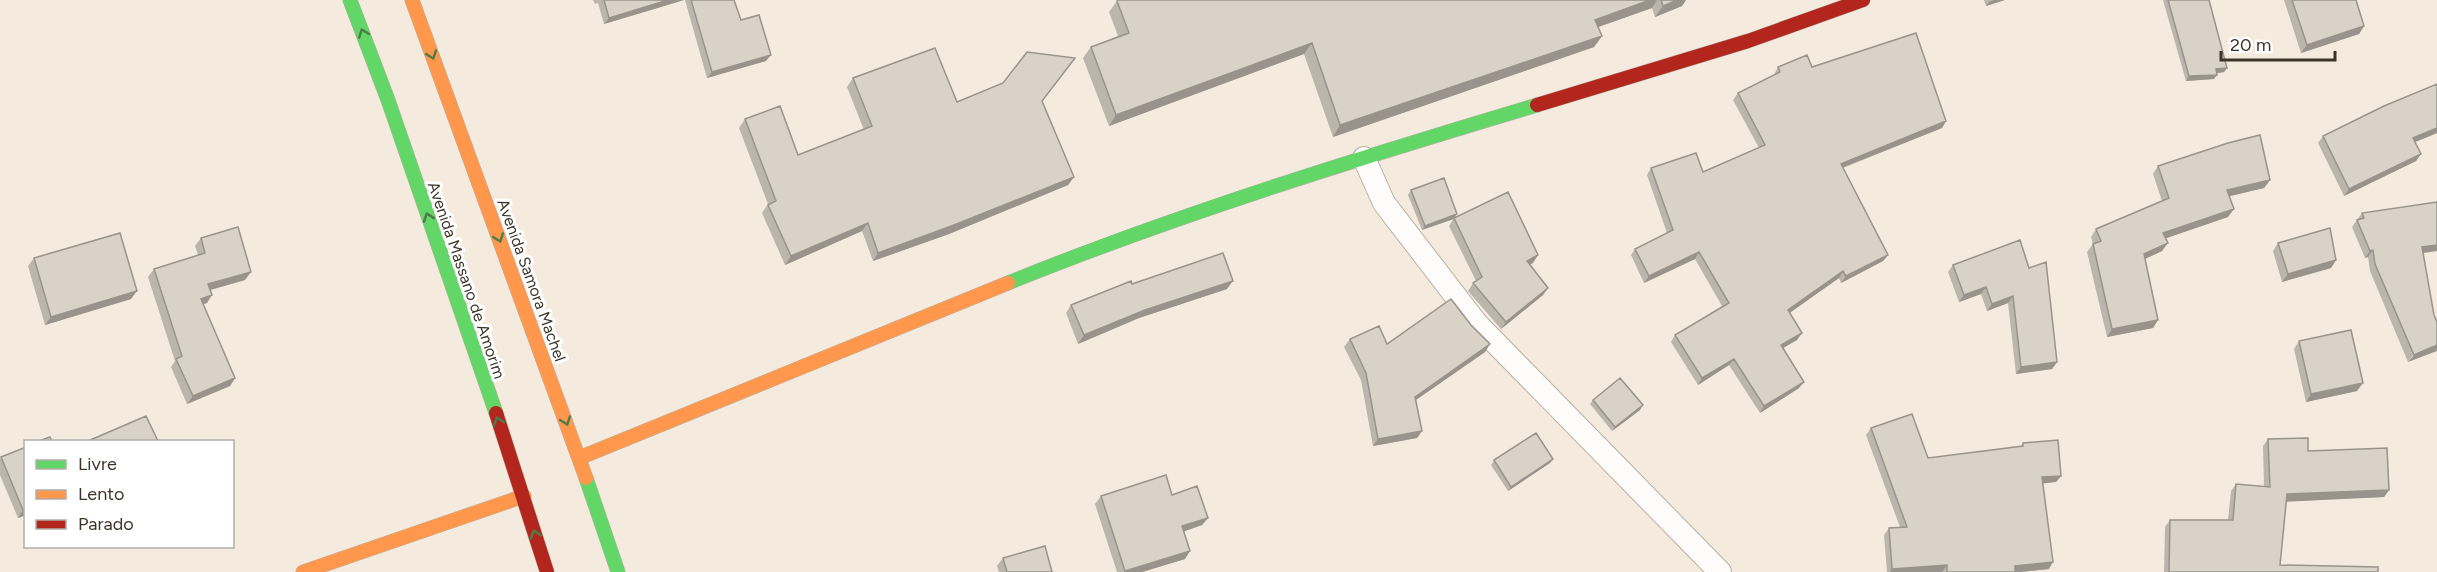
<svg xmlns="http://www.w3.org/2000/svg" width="2437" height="572" font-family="Figtree,sans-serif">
	<rect width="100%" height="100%" fill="#f4ebde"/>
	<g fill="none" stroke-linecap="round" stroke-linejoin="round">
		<defs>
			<path id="lane" d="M1364 158 1384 203 1477 324 1720 572"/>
			<path id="fast" d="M350 0 388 100 496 413
				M1008 283C1178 214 1360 158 1537 105
				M586 478 618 572"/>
			<path id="slow" d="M412 0 586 478
				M579 458 1008 283
				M303 572 524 496"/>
			<path id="jam" d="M1537 105 1748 41 1863 0
				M496 413 547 572"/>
		</defs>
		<use href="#lane" stroke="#b8b0a5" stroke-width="24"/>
		<use href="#fast" stroke="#b8b0a5" stroke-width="15"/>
		<use href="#slow" stroke="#b8b0a5" stroke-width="15"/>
		<use href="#jam" stroke="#b8b0a5" stroke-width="15"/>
		<use href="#lane" stroke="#fdfcfa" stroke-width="22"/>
		<use href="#fast" stroke="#63d668" stroke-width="14"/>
		<use href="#slow" stroke="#ff974d" stroke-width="14"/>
		<use href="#jam" stroke="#b3261e" stroke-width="14"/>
	</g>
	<path fill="#bcb5ab" d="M593 0H684L604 24 598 3 595 4Z
		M685 0H734L741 20 766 61 707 78Z
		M1118 0H1686L1682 6 1655 17 1652 8 1598 27 1602 36 1594 47 1333 137 1304 54 1109 126 1083 58 1091 47 1118 36 1109 12 1117 1Z
		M1984 0H2005L1986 6Z
		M2163 0H2209L2227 68 2224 72 2217 73 2214 79 2186 81Z
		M2284 0H2356L2364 26 2359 34 2301 53Z
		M1778 67H1812L1946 121 1942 128 1843 168 1888 255 1883 261 1841 283 1839 278 1790 312 1797 340 1783 348 1799 388 1760 413 1729 365 1698 385 1671 342 1675 335 1722 306 1695 259 1644 283 1631 255 1635 249 1667 233 1647 175 1651 168 1703 172 1759 148 1733 100 1738 93 1774 75Z
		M853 78 957 102 1042 101 1074 177 1068 185 949 234 873 261 862 231 785 265 762 213 768 204 739 128 745 119 798 155 864 130 847 87Z
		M2437 84V133L2415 142 2421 154 2416 161 2344 196 2318 143 2323 136Z
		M2158 166 2270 180 2264 188 2229 196 2228 217 2166 238 2162 251 2145 259 2158 320 2153 328 2107 337 2087 252 2093 244 2091 237 2096 229 2162 201 2153 174Z
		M1411 190 1457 214 1422 230 1408 195Z
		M2362 213 2423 254 2434 315 2437 322 2408 362 2370 271 2368 257 2365 258 2352 227Z
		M1454 218 1533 263 1530 264 1548 288 1543 295 1501 329 1468 291 1473 283 1476 281 1449 226Z
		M201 238 245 280 210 290 207 303 203 304 235 378 230 386 187 404 171 367 175 361 148 277 154 269 198 255 195 246Z
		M2020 240 2057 362 2052 369 2016 374 2008 303 1987 311 1981 294 1959 302 1948 272 1953 265Z
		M2278 243 2336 260 2331 268 2282 282 2273 251Z
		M34 258 131 299 45 325 28 266Z
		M1132 284 1227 289 1139 318 1078 344 1066 313 1071 305Z
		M1471 325 1490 344 1485 352 1416 400 1422 431 1417 438 1373 446 1361 380 1344 347 1350 339 1387 344Z
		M2299 341 2357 391 2306 402 2294 349Z
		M1593 400 1640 410 1612 431 1590 404Z
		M1871 428 1928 458 2020 447 2023 443 2061 476 2056 482 2043 483 2049 569 2020 572H1887L1884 535 1889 528 1900 527 1866 435Z
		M2268 439 2308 451 2389 490 2384 497 2286 501 2280 565 2378 572H2164L2165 527 2170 520H2228L2231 491 2236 484 2264 487 2263 446Z
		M1 457 26 515 18 518 0 475V459Z
		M1553 459 1550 463 1508 491 1491 465 1494 460Z
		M1172 495 1208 518 1202 525 1184 531 1185 559 1142 572H1117L1095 504 1101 496Z
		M1003 558 1052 572H999L997 566Z"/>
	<path fill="#99938b" d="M668 0H684L604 24 609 18Z
		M1650 0H1657L1652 8 1587 31 1595 20Z
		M1677 0H1686L1682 6 1655 17 1663 6Z
		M1994 0H2005L1986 6 1989 2Z
		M2364 26 2359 34 2301 53 2307 45Z
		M1602 36 1594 47 1333 137 1340 125Z
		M1312 43 1304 54 1109 126 1116 115Z
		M771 55 766 61 707 78 712 72Z
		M2227 68 2224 72 2213 74 2216 69Z
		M2217 75 2214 79 2186 81 2189 76Z
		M1946 121 1942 128 1836 170 1841 164Z
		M2437 128V133L2408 145 2413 138Z
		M2421 154 2416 161 2344 196 2349 189Z
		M1074 177 1068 185 949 234 873 261 878 253Z
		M2270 180 2264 188 2222 198 2227 190Z
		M2234 209 2228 217 2158 241 2163 233Z
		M1457 214 1454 219 1422 230 1425 226Z
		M868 223 862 231 785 265 791 256Z
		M2168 243 2162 251 2138 262 2144 254Z
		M2437 245V251L2417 254 2422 247Z
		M2373 250 2368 257 2365 258 2370 251Z
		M1699 252 1695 259 1644 283 1649 276Z
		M1538 255 1533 263 1522 268 1527 261Z
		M1888 255 1883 261 1841 283 1846 276Z
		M2336 260 2331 268 2282 282 2288 274Z
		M1843 271 1839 278 1784 317 1788 310Z
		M251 272 245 280 203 292 208 284Z
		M1233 281 1227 289 1139 318 1078 344 1084 335 1145 310Z
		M1986 287 1981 294 1959 302 1964 295Z
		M1548 288 1543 295 1501 329 1506 322Z
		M137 291 131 299 45 325 51 317Z
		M212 295 207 303 195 307 201 299Z
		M2013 296 2008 303 1987 311 1992 304Z
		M2158 320 2153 328 2107 337 2112 329Z
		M1802 333 1797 340 1776 352 1781 345Z
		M1490 344 1485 352 1410 404 1415 397Z
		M2437 345V351L2408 362 2414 355Z
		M1734 359 1729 365 1698 385 1702 378Z
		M2057 362 2052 369 2016 374 2021 367Z
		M235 378 230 386 187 404 193 396Z
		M1804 382 1799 388 1760 413 1764 406Z
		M2363 383 2357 391 2306 402 2311 394Z
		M1643 405 1640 410 1612 431 1615 427Z
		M1422 431 1417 438 1373 446 1378 439Z
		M1553 459 1550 463 1508 491 1511 487Z
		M2061 476 2056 482 2038 484 2042 477Z
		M2389 490 2384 497 2282 502 2287 494Z
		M26 509V515L18 518 23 510Z
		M1208 518 1202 525 1177 534 1182 526Z
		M1190 551 1185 559 1142 572H1124Z
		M2053 562 2049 569 2020 572H2011L2015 566Z
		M1947 565 1942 572H1890L1892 569Z"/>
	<path fill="#dbd2c7" stroke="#99938b" stroke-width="1.5" d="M604 0H668L609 18Z
		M691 0H734L741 20 759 15 771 55 712 72Z
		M1118 0H1650L1595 20 1602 36 1340 125 1312 43 1116 115 1091 47 1129 33 1117 1Z
		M1661 0H1677L1663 6Z
		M2168 0H2209L2227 68 2216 69 2217 75 2189 76Z
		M2292 0H2356L2364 26 2307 45Z
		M1916 33 1946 121 1841 164 1888 255 1846 276 1843 271 1788 310 1802 333 1781 345 1804 382 1764 406 1734 359 1702 378 1675 335 1729 303 1699 252 1649 276 1635 249 1673 230 1651 168 1696 153 1703 172 1765 145 1738 93 1780 72 1778 67 1807 55 1812 67Z
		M935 48 957 102 1003 83 1027 52 1075 58 1042 101 1074 177 954 225 878 253 868 223 791 256 768 205 776 201 745 119 780 106 798 155 872 126 853 78Z
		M2437 84V128L2413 138 2421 154 2349 189 2323 136 2384 106Z
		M2260 135 2270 180 2227 190 2234 209 2163 233 2168 243 2144 254 2158 320 2112 329 2093 244 2101 241 2096 229 2169 198 2158 166 2228 143Z
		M1444 178 1457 214 1425 226 1411 190Z
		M1508 192 1538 255 1527 261 1548 288 1506 322 1473 283 1482 277 1454 218Z
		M2437 202V245L2422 247 2434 315 2437 322V345L2414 355 2375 264 2373 250 2370 251 2357 220 2364 218 2362 213Z
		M238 227 251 272 208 284 212 295 201 299 235 378 193 396 176 359 182 356 154 269 205 253 201 238Z
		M2330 228 2336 260 2288 274 2278 243Z
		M120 233 137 291 51 317 34 258Z
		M2020 240 2029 268 2046 262 2057 362 2021 367 2013 296 1992 304 1986 287 1964 295 1953 265Z
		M1223 253 1233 281 1145 310 1084 335 1071 305 1131 281 1132 284Z
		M1451 299 1471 325 1490 344 1415 397 1422 431 1378 439 1366 373 1350 339 1379 326 1387 344Z
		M2351 330 2363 383 2311 394 2299 341Z
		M1620 378 1643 405 1615 427 1593 400Z
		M1912 414 1928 458 2023 446V443L2058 440 2061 476 2042 477 2053 562 2015 566V572H1947V565L1892 569 1889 528 1907 527 1871 428Z
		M146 416 158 441H88Z
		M1536 433 1553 459 1511 487 1494 460Z
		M50 437 52 441H39Z
		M2308 438V451L2387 448 2389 490 2287 494 2280 565 2378 567V572H2169L2170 520H2233L2236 484 2270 487 2268 439Z
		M26 447V509L23 510 1 457Z
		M1166 475 1172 495 1197 486 1208 518 1182 526 1190 551 1125 571 1101 496Z
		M1045 546 1052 572H1007L1003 558Z"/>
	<defs><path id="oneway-chevron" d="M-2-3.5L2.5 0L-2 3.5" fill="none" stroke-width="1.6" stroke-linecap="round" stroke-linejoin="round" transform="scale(1.5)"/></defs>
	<g stroke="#4e7d45">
		<use href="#oneway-chevron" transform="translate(363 33) rotate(-111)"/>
		<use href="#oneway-chevron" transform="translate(432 55) rotate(70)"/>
		<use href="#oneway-chevron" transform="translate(428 217) rotate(-109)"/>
		<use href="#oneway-chevron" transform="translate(499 238) rotate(70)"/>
		<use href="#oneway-chevron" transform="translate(498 421) rotate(-109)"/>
		<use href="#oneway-chevron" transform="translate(566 421) rotate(70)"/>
		<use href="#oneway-chevron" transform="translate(535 534) rotate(-107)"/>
	</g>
	<g text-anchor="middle" stroke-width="6" stroke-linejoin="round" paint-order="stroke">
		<g font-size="16" fill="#3d3429" stroke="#fff">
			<text transform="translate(467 280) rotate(71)" y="6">Avenida Massano de Amorim</text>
			<text transform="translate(532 280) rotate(70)" y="6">Avenida Samora Machel</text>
		</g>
	</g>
	<rect x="24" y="440" width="210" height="108" fill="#ffffff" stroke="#b1aea9" stroke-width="1.5"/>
	<rect x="36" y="460" width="30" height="9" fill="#63d668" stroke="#b1aea9" stroke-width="1.5"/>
	<text x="78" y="470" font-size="18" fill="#3d3429">Livre</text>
	<rect x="36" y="490" width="30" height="9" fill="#ff974d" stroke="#b1aea9" stroke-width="1.5"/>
	<text x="78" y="500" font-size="18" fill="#3d3429">Lento</text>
	<rect x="36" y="520" width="30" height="9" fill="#b3261e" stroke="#b1aea9" stroke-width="1.5"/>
	<text x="78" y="530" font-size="18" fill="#3d3429">Parado</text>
	<path d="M2221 51v9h114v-9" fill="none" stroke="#3d3429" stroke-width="3"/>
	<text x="2230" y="51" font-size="18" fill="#3d3429" stroke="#ffffff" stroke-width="4.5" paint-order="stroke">20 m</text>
</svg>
